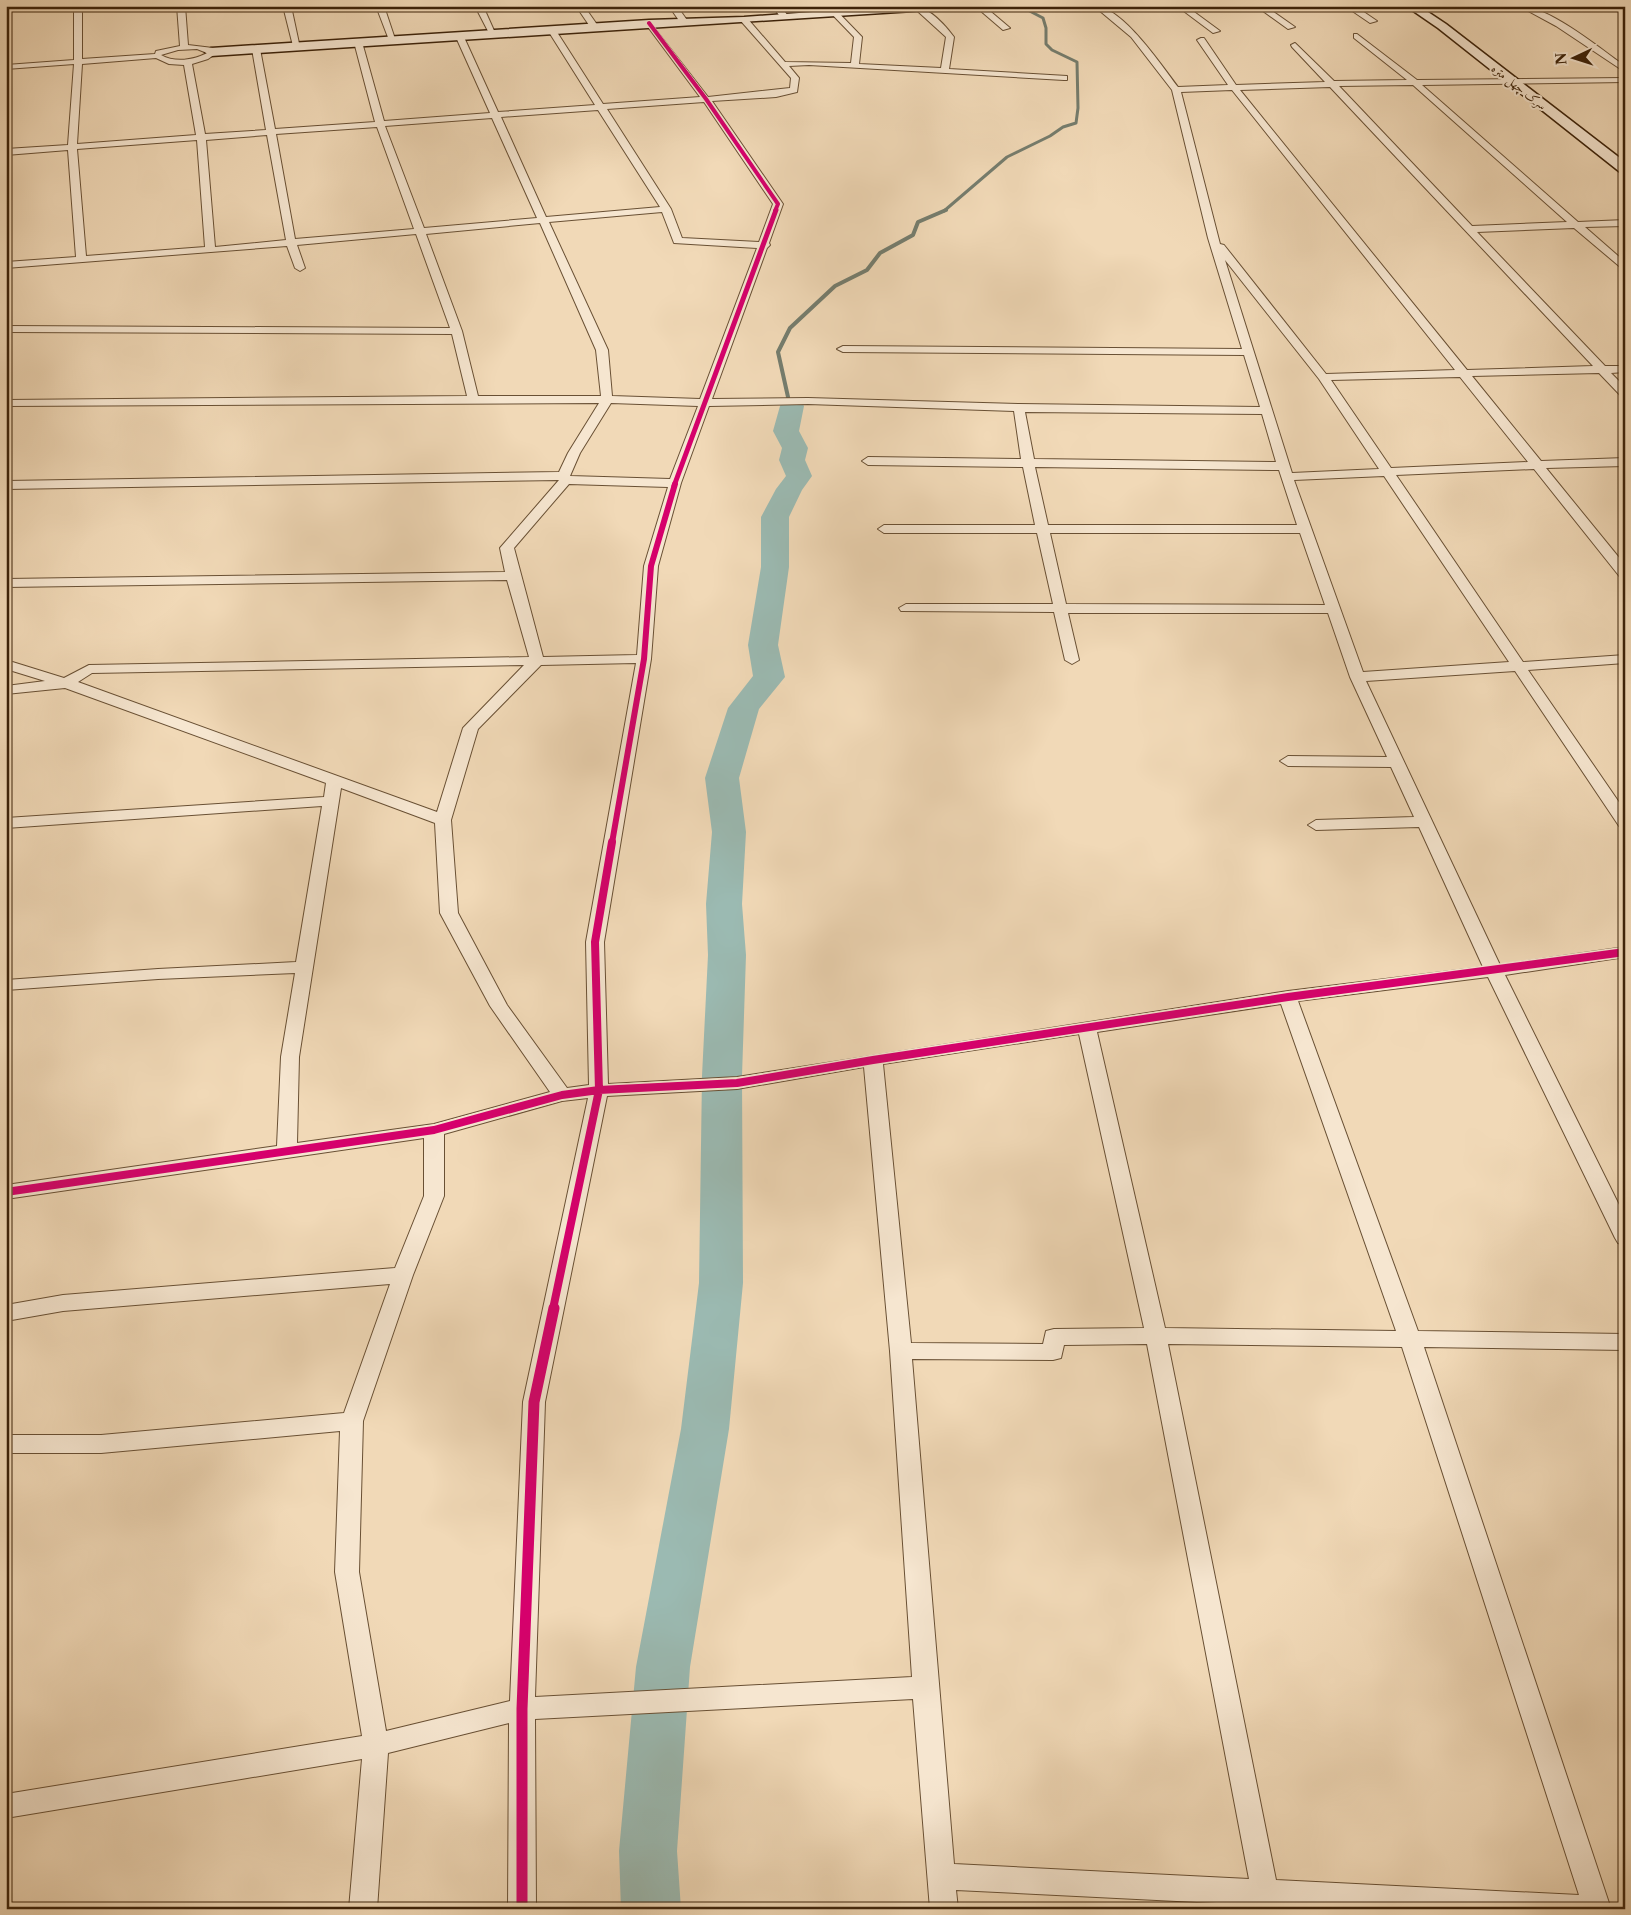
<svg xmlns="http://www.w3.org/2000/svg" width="1631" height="1915" font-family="'Libre Caslon Text',Amiri,serif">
	<rect width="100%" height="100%" fill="#f1d9b7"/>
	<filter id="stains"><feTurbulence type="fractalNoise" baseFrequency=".004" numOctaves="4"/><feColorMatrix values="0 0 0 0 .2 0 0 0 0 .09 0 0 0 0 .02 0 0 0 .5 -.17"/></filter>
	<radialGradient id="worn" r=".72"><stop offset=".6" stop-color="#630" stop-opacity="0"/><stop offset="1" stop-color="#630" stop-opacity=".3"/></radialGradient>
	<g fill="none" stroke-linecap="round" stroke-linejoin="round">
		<path stroke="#757d6e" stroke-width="3" d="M944 211 1007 157 1050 136 1063 127 1076 123 1078 108 1077 62 1052 50 1046 44V28L1043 18 1020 6"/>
		<path stroke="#757d6e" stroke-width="4" d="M788 397 778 352 790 328 835 286 867 270 880 253 913 235 918 222 946 210"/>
		<path fill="#9bbab2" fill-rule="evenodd" d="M792 399 801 401 804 406 799 431 808 448 805 460 812 476 802 490 789 517V567L778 645 785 677 759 709 739 778 746 832 742 904 746 955 742 1076 743 1283 729 1429 690 1667 677 1851 681 1909H621L619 1851 636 1667 681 1429 699 1283 702 1076 708 955 706 904 712 832 705 778 728 708 753 676 748 645 761 567V517L776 489 786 476 779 460 782 448 773 431 780 406 783 401Z"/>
		<defs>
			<path id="street" d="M74 6H82V59L155 54 156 51 180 46 177 6H185L188 45 213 48 215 54 208 59 192 64 205 134 266 130 252 49 256 47 260 49 275 129 375 122 354 42 358 40 362 42 384 121 490 113 455 35 459 33 463 35 498 112 595 105 547 29 551 27 555 29 603 104 700 97 645 23 649 21 708 97 790 88 791 78 740 20 747 18 785 62 851 63 854 37 824 6H832L862 37 859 64 941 68 946 37 912 6C928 6 945 25 954 37L949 69 1067 76V80H1064L809 65 789 66 799 78 797 92 776 97 712 101 783 204 769 243 770 245 767 248 712 399 808 398 1019 404 1260 407 1244 355 843 352 837 349 843 346 1242 349 1208 238 1172 90 1131 37 1094 6C1122 6 1162 66 1178 87L1228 85 1197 40 1201 38H1204L1236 85 1325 82 1292 47 1291 45 1295 43 1334 81 1407 80 1354 38V34H1357L1417 80 1625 78V82L1422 85 1578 222 1625 220V226L1585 227 1625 262V271L1574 228 1477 232 1605 366H1625V372L1611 373 1625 387V397L1621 396 1599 373 1472 376 1541 461 1625 458V466L1546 468 1625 565V578L1620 577 1534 469 1396 475 1523 662 1625 655V663L1528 670 1625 811V828L1619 826 1515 671 1366 681 1500 965 1625 947V957L1505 975 1625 1217V1245L1618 1243 1615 1238 1488 977 1298 1001 1418 1331 1625 1334V1350L1424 1347 1611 1909H1335L956 1890 958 1909H930L913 1699 535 1719 536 1909H508L509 1723 388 1753 377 1909H349L362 1759 6 1818V1794L362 1736 335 1572 340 1431 101 1453H6V1435H101L344 1413 390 1284 63 1311 6 1321V1305L63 1295 395 1268 424 1196V1138L6 1199V1185L277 1146 281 1057 295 973 158 979 6 990V980L158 969 296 962 322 806 6 828V818L324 797 326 783 65 688 6 694V686L45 681 6 669V660L64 678 89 665 529 657 507 580 6 587V579L505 572 500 548 559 480 6 489V481L559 472 568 453 599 403 6 406V400L467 396 452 334 6 332V326L450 328 416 234 297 245 305 268 300 271 295 268 287 246 6 268V262L76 257 68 150 6 155V149L68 145 74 64 6 69V65L74 60ZM197 49 207 53C194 60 175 63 161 55L178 50ZM156 58 169 64 184 65 196 135 77 144 82 64ZM1413 85 1567 222 1472 226 1339 86ZM1330 87 1593 366 1467 370 1240 90ZM1232 90 1455 370 1326 374 1224 245 1220 244 1181 92ZM704 102 773 204 759 242 682 238 671 209 607 109ZM598 110 660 207 546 217 501 117ZM492 118 537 218 424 228 385 126ZM377 127 414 229 295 239 276 134ZM267 135 286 240 215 247 206 140ZM197 140 205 247 86 256 77 149ZM662 212 674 243 757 248 700 399 612 396 608 350 549 222ZM540 223 596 350 601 396H478L462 331 426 234ZM1225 260 1319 379 1379 469 1292 473ZM1460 377 1528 462 1391 468 1331 380ZM611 403 698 406 670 479 570 476 580 453ZM808 404 1014 411 1021 459 868 457 862 461 868 465 1023 467 1035 525H884L878 529 884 533H1037L1053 604H906L899 608 901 611 1054 612 1065 660 1072 664 1079 660 1068 613H1328L1350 677 1387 757 1288 756 1280 761 1288 766 1391 767 1414 817 1316 820 1308 825 1316 830 1419 827 1483 967 1288 991 737 1077 608 1084 604 942 651 659 658 566 681 483 709 406ZM1025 412 1262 414 1276 462 1034 459ZM1035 467 1279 470 1297 525H1048ZM1384 476 1509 662 1363 672 1294 480ZM569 484 668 487 644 566 637 655 543 657 514 548ZM1050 533H1300L1325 605 1066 604ZM636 663 586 942 589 1085 567 1088 507 1005 458 913 451 820 478 729 541 665ZM524 665 463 728 437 812 78 682 92 673ZM341 788 435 823 440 913 490 1006 550 1092 434 1124 297 1143 299 1057ZM1281 1004 1396 1331 1165 1328 1097 1032ZM1079 1034 1144 1328 1054 1329 1046 1331 1043 1344 911 1343 883 1064ZM864 1067 890 1351 912 1677 535 1697 545 1402 607 1096 737 1089ZM588 1098 523 1402 510 1701 386 1731 359 1572 363 1421 413 1275 444 1196V1134L562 1101ZM1147 1344 1249 1879 954 1864 912 1359 1053 1360 1061 1358 1064 1345ZM1168 1344 1402 1347 1579 1895 1276 1880Z
				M283 6H291L300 48 293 46Z
				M376 6H384L396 42 389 40Z
				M475 6H483L496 35H490Z
				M576 6H584L598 26 597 28H591Z
				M669 6H677L689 23 688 25H682Z
				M772 6H780L789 17 788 19H782Z
				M975 6H984L1010 28 1003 30Z
				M1177 6H1186L1220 31 1213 33Z
				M1256 6H1265L1295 27 1288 29Z
				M1345 6H1355L1377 21 1370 23Z
				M1519 6C1549 6 1600 49 1625 66V72L1556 26Z
				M1618 6H1625V9Z"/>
			<path id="secondary" d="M893 6H950L945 9 211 56 205 52 211 48 649 20 744 17Z
				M1406 6H1419L1446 24 1625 162V173L1620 172 1438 28Z"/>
		</defs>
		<use href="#street" stroke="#695034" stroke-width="2"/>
		<use href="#secondary" stroke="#3c2209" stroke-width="3"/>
		<use href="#street" fill="#f6e6d0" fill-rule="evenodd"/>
		<use href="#secondary" fill="#f6e6d0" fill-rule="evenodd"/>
		<defs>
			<path id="cycleway-far4" d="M649 23 706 99 778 204 775 211"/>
			<path id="cycleway-far3" d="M674 486 776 210"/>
			<path id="cycleway-far2" d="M612 843 644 659 651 566 675 484"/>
			<path id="cycleway-far1" d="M6 1192 434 1130 562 1095 599 1090 737 1083 873 1060 1288 997 1625 952
				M553 1309 599 1090 595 942 612 842"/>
			<path id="cycleway" d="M522 1909V1709L534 1402 554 1308"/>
		</defs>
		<use href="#cycleway-far4" stroke="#f6e6d0" stroke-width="5"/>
		<use href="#cycleway-far3" stroke="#f6e6d0" stroke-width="7"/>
		<use href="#cycleway-far2" stroke="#f6e6d0" stroke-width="9"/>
		<use href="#cycleway-far1" stroke="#f6e6d0" stroke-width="11"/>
		<use href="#cycleway" stroke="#f6e6d0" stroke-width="14"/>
		<use href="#cycleway-far4" stroke="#d6006c" stroke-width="4"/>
		<use href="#cycleway-far3" stroke="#d6006c" stroke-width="5"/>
		<use href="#cycleway-far2" stroke="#d6006c" stroke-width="6"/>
		<use href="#cycleway-far1" stroke="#d6006c" stroke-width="8"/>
		<use href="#cycleway" stroke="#d6006c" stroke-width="11"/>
	</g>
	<g text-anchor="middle" stroke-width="4" stroke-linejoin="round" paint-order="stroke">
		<g font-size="12" fill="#3c2209" stroke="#f6e6d0">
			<text transform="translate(1519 87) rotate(38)" y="4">سرک چهل متره</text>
		</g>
	</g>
	<rect width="1631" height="1915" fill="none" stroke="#f1d9b7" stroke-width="25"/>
	<rect x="8" y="8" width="1616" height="1900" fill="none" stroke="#3c2209" stroke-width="2.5"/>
	<rect x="12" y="12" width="1606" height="1890" fill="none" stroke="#3c2209"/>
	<g transform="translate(1574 58) rotate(266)" stroke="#f6e6d0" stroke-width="4" paint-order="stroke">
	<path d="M0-4L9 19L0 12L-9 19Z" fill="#3c2209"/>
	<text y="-8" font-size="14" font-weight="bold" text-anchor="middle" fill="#3c2209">N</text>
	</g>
	<rect width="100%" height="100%" filter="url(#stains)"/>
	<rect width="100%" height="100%" fill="url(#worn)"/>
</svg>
